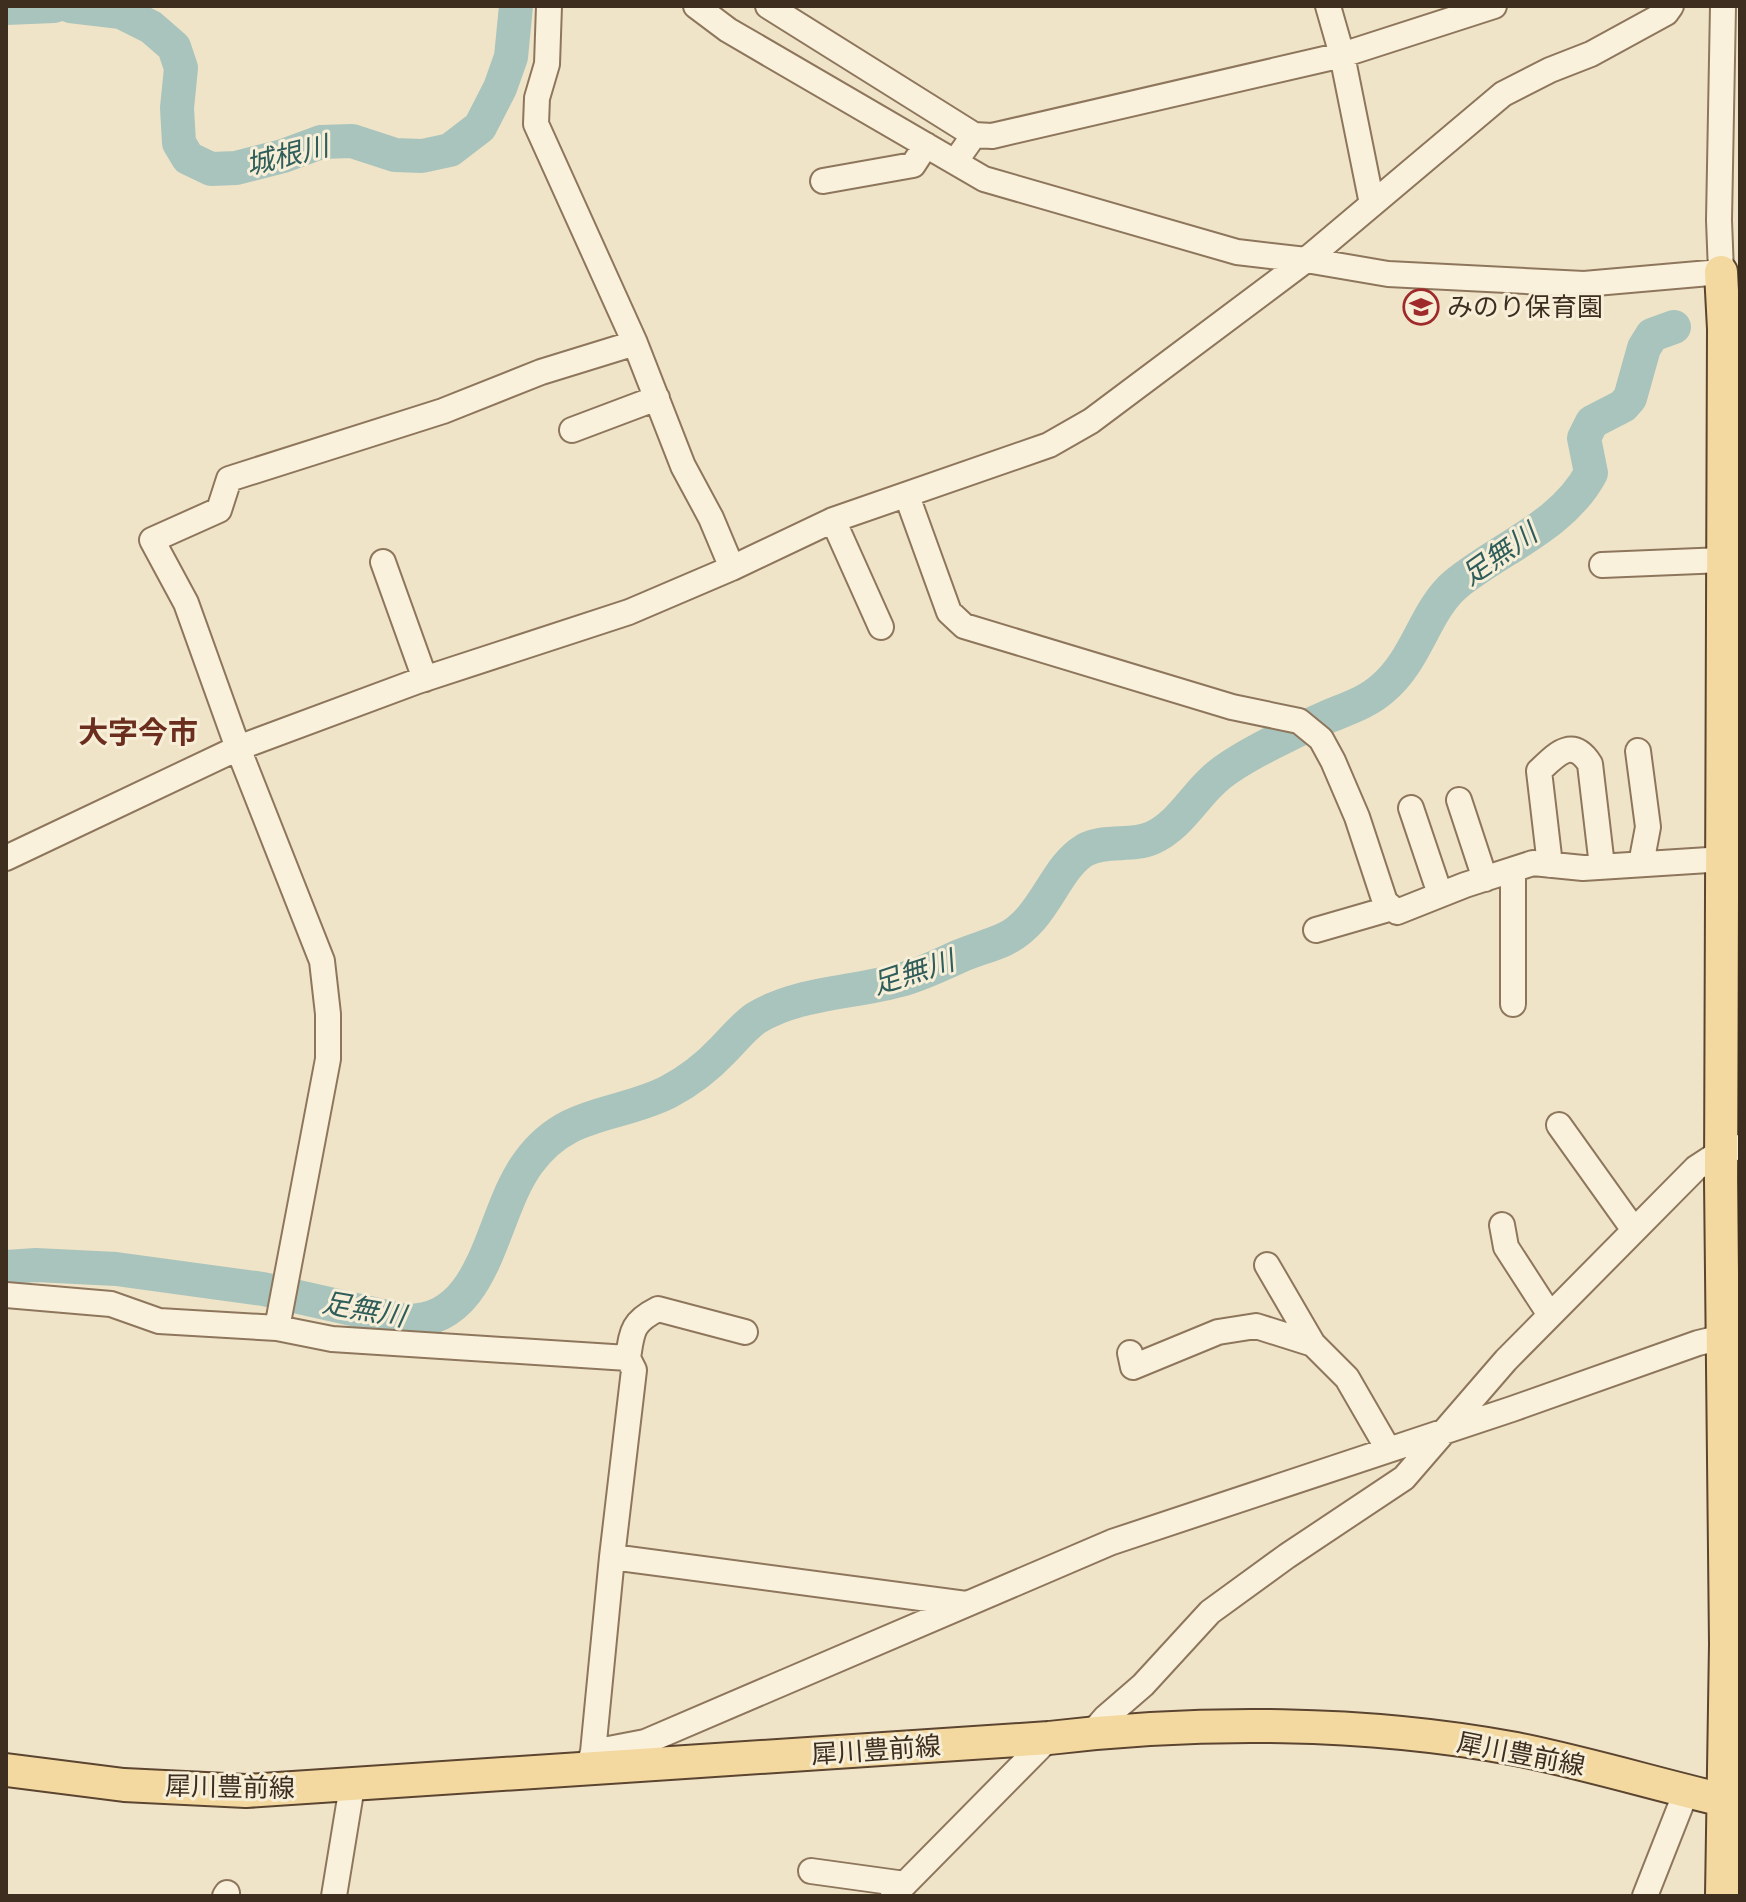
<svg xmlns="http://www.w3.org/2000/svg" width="1746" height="1902" font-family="Lora,'Noto Sans JP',serif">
	<rect width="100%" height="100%" fill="#f0e4c8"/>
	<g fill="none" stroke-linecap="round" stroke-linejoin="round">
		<path stroke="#a9c4bc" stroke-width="34" d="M70 6 121 12 151 27 174 47 181 68 177 108 179 143 188 158 211 169 236 168 283 156 321 142 352 141 395 155 422 156 450 150 480 127 500 88 511 57 516 6
			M6 8 54 6
			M6 1267 36 1265 116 1269 263 1289 405 1321C488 1323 489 1216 528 1163 567 1109 616 1118 668 1092 689 1081 707 1067 723 1050 734 1039 743 1027 756 1018 797 993 850 993 896 981 919 976 939 965 960 956 974 950 989 946 1003 940 1045 921 1053 869 1085 850 1105 839 1132 847 1152 838 1181 825 1195 794 1219 775 1244 755 1297 730 1327 717 1346 709 1366 703 1382 689 1418 659 1424 611 1456 584 1500 548 1563 526 1591 473L1584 438 1592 422 1623 406 1630 398 1644 348 1652 335 1674 327"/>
		<defs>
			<path id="minor" d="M549 6 547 64 537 98 536 124 635 343 683 466 711 518 732 568
				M696 6 728 30 984 179 1237 252 1306 260 1388 274 1584 284 1721 272 1719 220 1723 6
				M768 6 974 135
				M1328 6 1342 55 1372 204
				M955 162 974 135 992 136 1342 55 1494 6
				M823 181 913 165 926 145
				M572 430 657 398
				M907 496 949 612 964 626 1232 707 1299 721 1321 739 1333 761 1357 817 1385 902 1397 912 1465 885 1533 863 1583 868 1740 858
				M833 520 881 627
				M383 562 425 679
				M1602 565 1723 560
				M1638 751 1648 827 1641 864
				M1459 800 1485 879
				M1411 808 1440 894
				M6 858 238 748 418 681 629 612 732 568 833 520 1049 445 1091 421 1306 260 1503 94 1550 70 1591 54 1666 13 1671 6
				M1550 865 1539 771C1556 755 1572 736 1590 764L1602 866
				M1513 870V1004
				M1316 930 1392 908
				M1559 1125 1634 1230
				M1502 1225 1506 1247 1550 1315
				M1267 1265 1313 1344 1347 1378 1388 1449
				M6 1295 111 1304 159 1321 277 1328 332 1339 628 1358 634 1370 612 1557 593 1752 589 1764
				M277 1328 328 1059V1014L322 961 238 748 186 603 152 540 219 510 229 479 443 411 541 372 635 343
				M1130 1353 1133 1367 1218 1332 1256 1326 1313 1344
				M628 1358C632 1331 632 1322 658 1309L745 1332
				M612 1557 966 1604
				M1092 1733 1106 1717 1143 1685 1210 1612 1287 1556 1404 1478 1506 1360 1696 1168 1722 1151 1740 1147
				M593 1752 645 1742 1112 1542 1512 1409 1698 1343 1740 1333
				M811 1871 905 1884
				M225 1896 227 1893
				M334 1896 352 1786
				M893 1896 1049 1738
				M1645 1896 1686 1792"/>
			<path id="major" d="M1721 272 1724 329 1721 1180 1726 1644 1722 1896
				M6 1770 124 1785 246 1791 1049 1738C1200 1720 1366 1721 1516 1749 1591 1764 1665 1787 1740 1804"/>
		</defs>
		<use href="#minor" stroke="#8d765c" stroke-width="28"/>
		<use href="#major" stroke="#5b4430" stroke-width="36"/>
		<use href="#minor" stroke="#faf1dc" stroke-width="24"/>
		<use href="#major" stroke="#f3d9a0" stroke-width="32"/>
	</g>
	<defs>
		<symbol id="school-ring" viewBox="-11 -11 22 22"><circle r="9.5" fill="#f7eed8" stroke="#9e2a2b" stroke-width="1.5"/><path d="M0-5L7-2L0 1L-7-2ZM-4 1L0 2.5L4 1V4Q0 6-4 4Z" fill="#9e2a2b"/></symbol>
	</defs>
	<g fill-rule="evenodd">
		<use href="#school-ring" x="1401" y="287" width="40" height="40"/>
	</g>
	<g text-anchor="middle" stroke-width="6" stroke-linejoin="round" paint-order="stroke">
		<g font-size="26" fill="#3d2e20" stroke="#f7eed8" text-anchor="start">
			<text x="1447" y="316">みのり保育園</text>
		</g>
		<g font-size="26" fill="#3d2e20" stroke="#f7eed8">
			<text transform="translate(876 1750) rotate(-4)" y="9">犀川豊前線</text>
			<text transform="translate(1521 1754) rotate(11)" y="9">犀川豊前線</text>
			<text transform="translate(230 1787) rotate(1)" y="9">犀川豊前線</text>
		</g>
		<g font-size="28" font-style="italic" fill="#2f5d5a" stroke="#f7eed8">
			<text transform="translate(287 155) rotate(-14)" y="10">城根川</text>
			<text transform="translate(1499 554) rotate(-35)" y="10">足無川</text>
			<text transform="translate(913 972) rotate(-18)" y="10">足無川</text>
			<text transform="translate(364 1309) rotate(10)" y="10">足無川</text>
		</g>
		<g font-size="30" font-weight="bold" fill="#6b2e1e" stroke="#f7eed8">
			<text x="138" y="743">大字今市</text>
		</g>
	</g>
	<rect width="1746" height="1902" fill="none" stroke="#3d2e20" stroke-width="16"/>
</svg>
